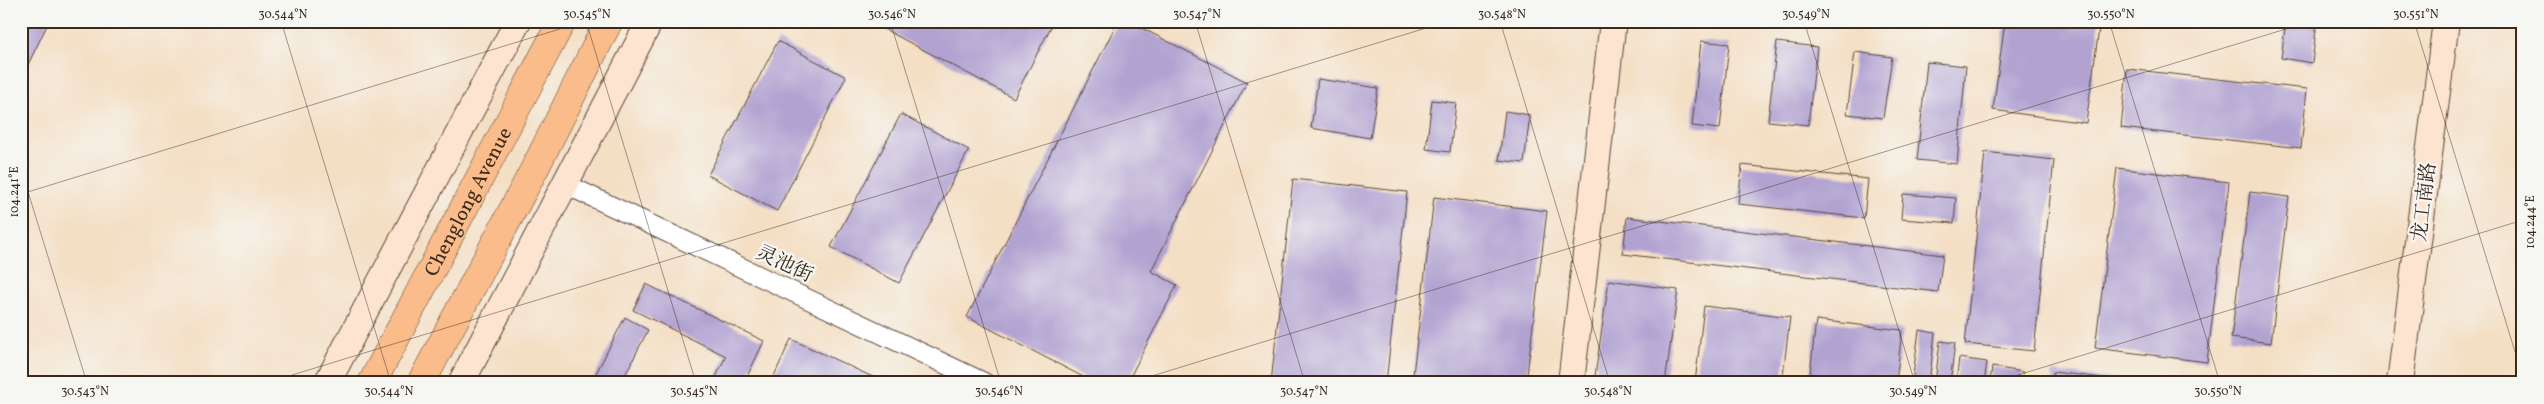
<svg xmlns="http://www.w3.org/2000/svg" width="2544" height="404" font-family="Vollkorn,'Noto Serif SC',serif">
	<rect width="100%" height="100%" fill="#f6f6f2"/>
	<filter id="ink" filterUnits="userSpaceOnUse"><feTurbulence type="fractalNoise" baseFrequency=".02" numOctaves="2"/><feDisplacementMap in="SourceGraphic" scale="10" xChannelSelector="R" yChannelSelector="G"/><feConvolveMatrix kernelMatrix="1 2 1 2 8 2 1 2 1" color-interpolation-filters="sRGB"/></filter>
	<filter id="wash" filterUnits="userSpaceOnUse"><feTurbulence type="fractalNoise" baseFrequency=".0096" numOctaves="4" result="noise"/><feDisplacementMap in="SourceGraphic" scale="20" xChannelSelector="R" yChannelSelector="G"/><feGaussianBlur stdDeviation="1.12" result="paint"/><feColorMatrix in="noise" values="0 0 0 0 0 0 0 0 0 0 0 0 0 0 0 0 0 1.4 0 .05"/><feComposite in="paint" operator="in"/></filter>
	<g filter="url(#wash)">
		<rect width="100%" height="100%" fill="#f4dfc5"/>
		<g id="blocks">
			<path fill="#b1a2d1" d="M21 21H49L21 79Z
				M869 21H1054L1014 98Z
				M1118 21H1128L1247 82 1151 271 1177 285 1127 383H1095L967 317Z
				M1955 21H1974L1973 25Z
				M2005 21H2100L2086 123 1993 110Z
				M2286 21H2317L2312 63 2281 58Z
				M778 41 846 77 777 211 708 175Z
				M1701 41 1729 44 1720 129 1692 126Z
				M1777 42 1817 47 1808 125 1768 121Z
				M1855 52 1892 57 1883 118 1847 114Z
				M1927 62 1966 66 1957 164 1917 160Z
				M2127 69 2307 89 2301 148 2121 128Z
				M1318 79 1378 88 1370 138 1311 128Z
				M1432 100 1456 103 1450 152 1426 149Z
				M1505 111 1530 115 1524 163 1499 160Z
				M901 114 969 150 899 283 831 247Z
				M1985 152 2054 160 2034 351 1965 344Z
				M1742 165 1868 179 1864 218 1738 204Z
				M2117 168 2229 182 2207 362 2095 348Z
				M1293 179 1407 192 1386 383H1271Z
				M2250 192 2289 197 2271 343 2231 338Z
				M1903 194 1956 198 1954 223 1901 219Z
				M1434 197 1547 211 1526 383H1412Z
				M1627 217 1943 255 1938 292 1623 254Z
				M1609 280 1678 290 1665 383H1594Z
				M646 284 764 341 744 383H713L726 356 633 310Z
				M1704 306 1790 317 1782 383H1695Z
				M625 317 648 330 621 383H591Z
				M1816 320 1902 330 1896 383H1809Z
				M1919 330 1935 333 1929 383H1912Z
				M791 339 877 379 876 383H789L774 376Z
				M1940 341 1955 343 1950 383H1935Z
				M1959 358 1987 362 1984 383H1956Z
				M1992 367 2023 372 2022 383H1990Z
				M2053 372 2137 382V383H2052Z"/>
		</g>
	</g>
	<g filter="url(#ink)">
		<use href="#blocks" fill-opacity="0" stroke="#574537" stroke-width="1"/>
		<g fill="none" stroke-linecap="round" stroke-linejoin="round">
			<defs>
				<path id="street" d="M565 184 985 383"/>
				<path id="secondary" d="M327 383 518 21
					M461 383 650 21
					M1571 383 1613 21
					M2400 383 2446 21"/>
				<g id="highway">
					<path id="s1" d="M372 383 562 21"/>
					<path d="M421 383 535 168 609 21"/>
				</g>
			</defs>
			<use href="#street" stroke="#574537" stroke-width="21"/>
			<use href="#secondary" stroke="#574537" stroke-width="28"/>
			<use href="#highway" stroke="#574537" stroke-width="29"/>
			<use href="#street" stroke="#fff" stroke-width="19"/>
			<use href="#secondary" stroke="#fde4d0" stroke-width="26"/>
			<use href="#highway" stroke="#f9bc8a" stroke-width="28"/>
		</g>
	</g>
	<path fill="none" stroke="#3b2a1e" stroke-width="1" stroke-opacity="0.45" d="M281 21 391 383M586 21 696 383M890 21 1001 383M1195 21 1305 383M1500 21 1610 383M1804 21 1915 383M2109 21 2220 383M2414 21 2523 378M21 169 87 383M21 194 586 21M266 383 1449 21M1129 383 2312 21M1992 383 2523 220"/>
	<g text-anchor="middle" stroke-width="4.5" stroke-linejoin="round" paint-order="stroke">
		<g font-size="20" fill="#3b2a1e" stroke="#f6f6f2">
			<text dy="7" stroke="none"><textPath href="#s1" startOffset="205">Chenglong Avenue</textPath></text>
			<text transform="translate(2423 202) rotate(-83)" y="7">龙工南路</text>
			<text transform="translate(785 263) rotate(25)" y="7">灵池街</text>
		</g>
	</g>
	<rect width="2544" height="404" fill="none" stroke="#f6f6f2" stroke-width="55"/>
	<rect x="28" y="28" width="2488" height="348" fill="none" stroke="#3b2a1e" stroke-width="2"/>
	<g font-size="12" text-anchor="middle" fill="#3b2a1e">
		<text x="283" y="18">30.544°N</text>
		<text x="587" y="18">30.545°N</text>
		<text x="892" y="18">30.546°N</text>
		<text x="1197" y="18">30.547°N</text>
		<text x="1502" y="18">30.548°N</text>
		<text x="1806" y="18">30.549°N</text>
		<text x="2111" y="18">30.550°N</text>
		<text x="2416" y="18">30.551°N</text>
		<text transform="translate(14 192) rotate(-90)" y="4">104.241°E</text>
		<text transform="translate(2530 222) rotate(-90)" y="4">104.244°E</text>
		<text x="85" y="395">30.543°N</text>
		<text x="389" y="395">30.544°N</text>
		<text x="694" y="395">30.545°N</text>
		<text x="999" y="395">30.546°N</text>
		<text x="1304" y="395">30.547°N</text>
		<text x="1608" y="395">30.548°N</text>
		<text x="1913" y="395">30.549°N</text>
		<text x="2218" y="395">30.550°N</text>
	</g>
</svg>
